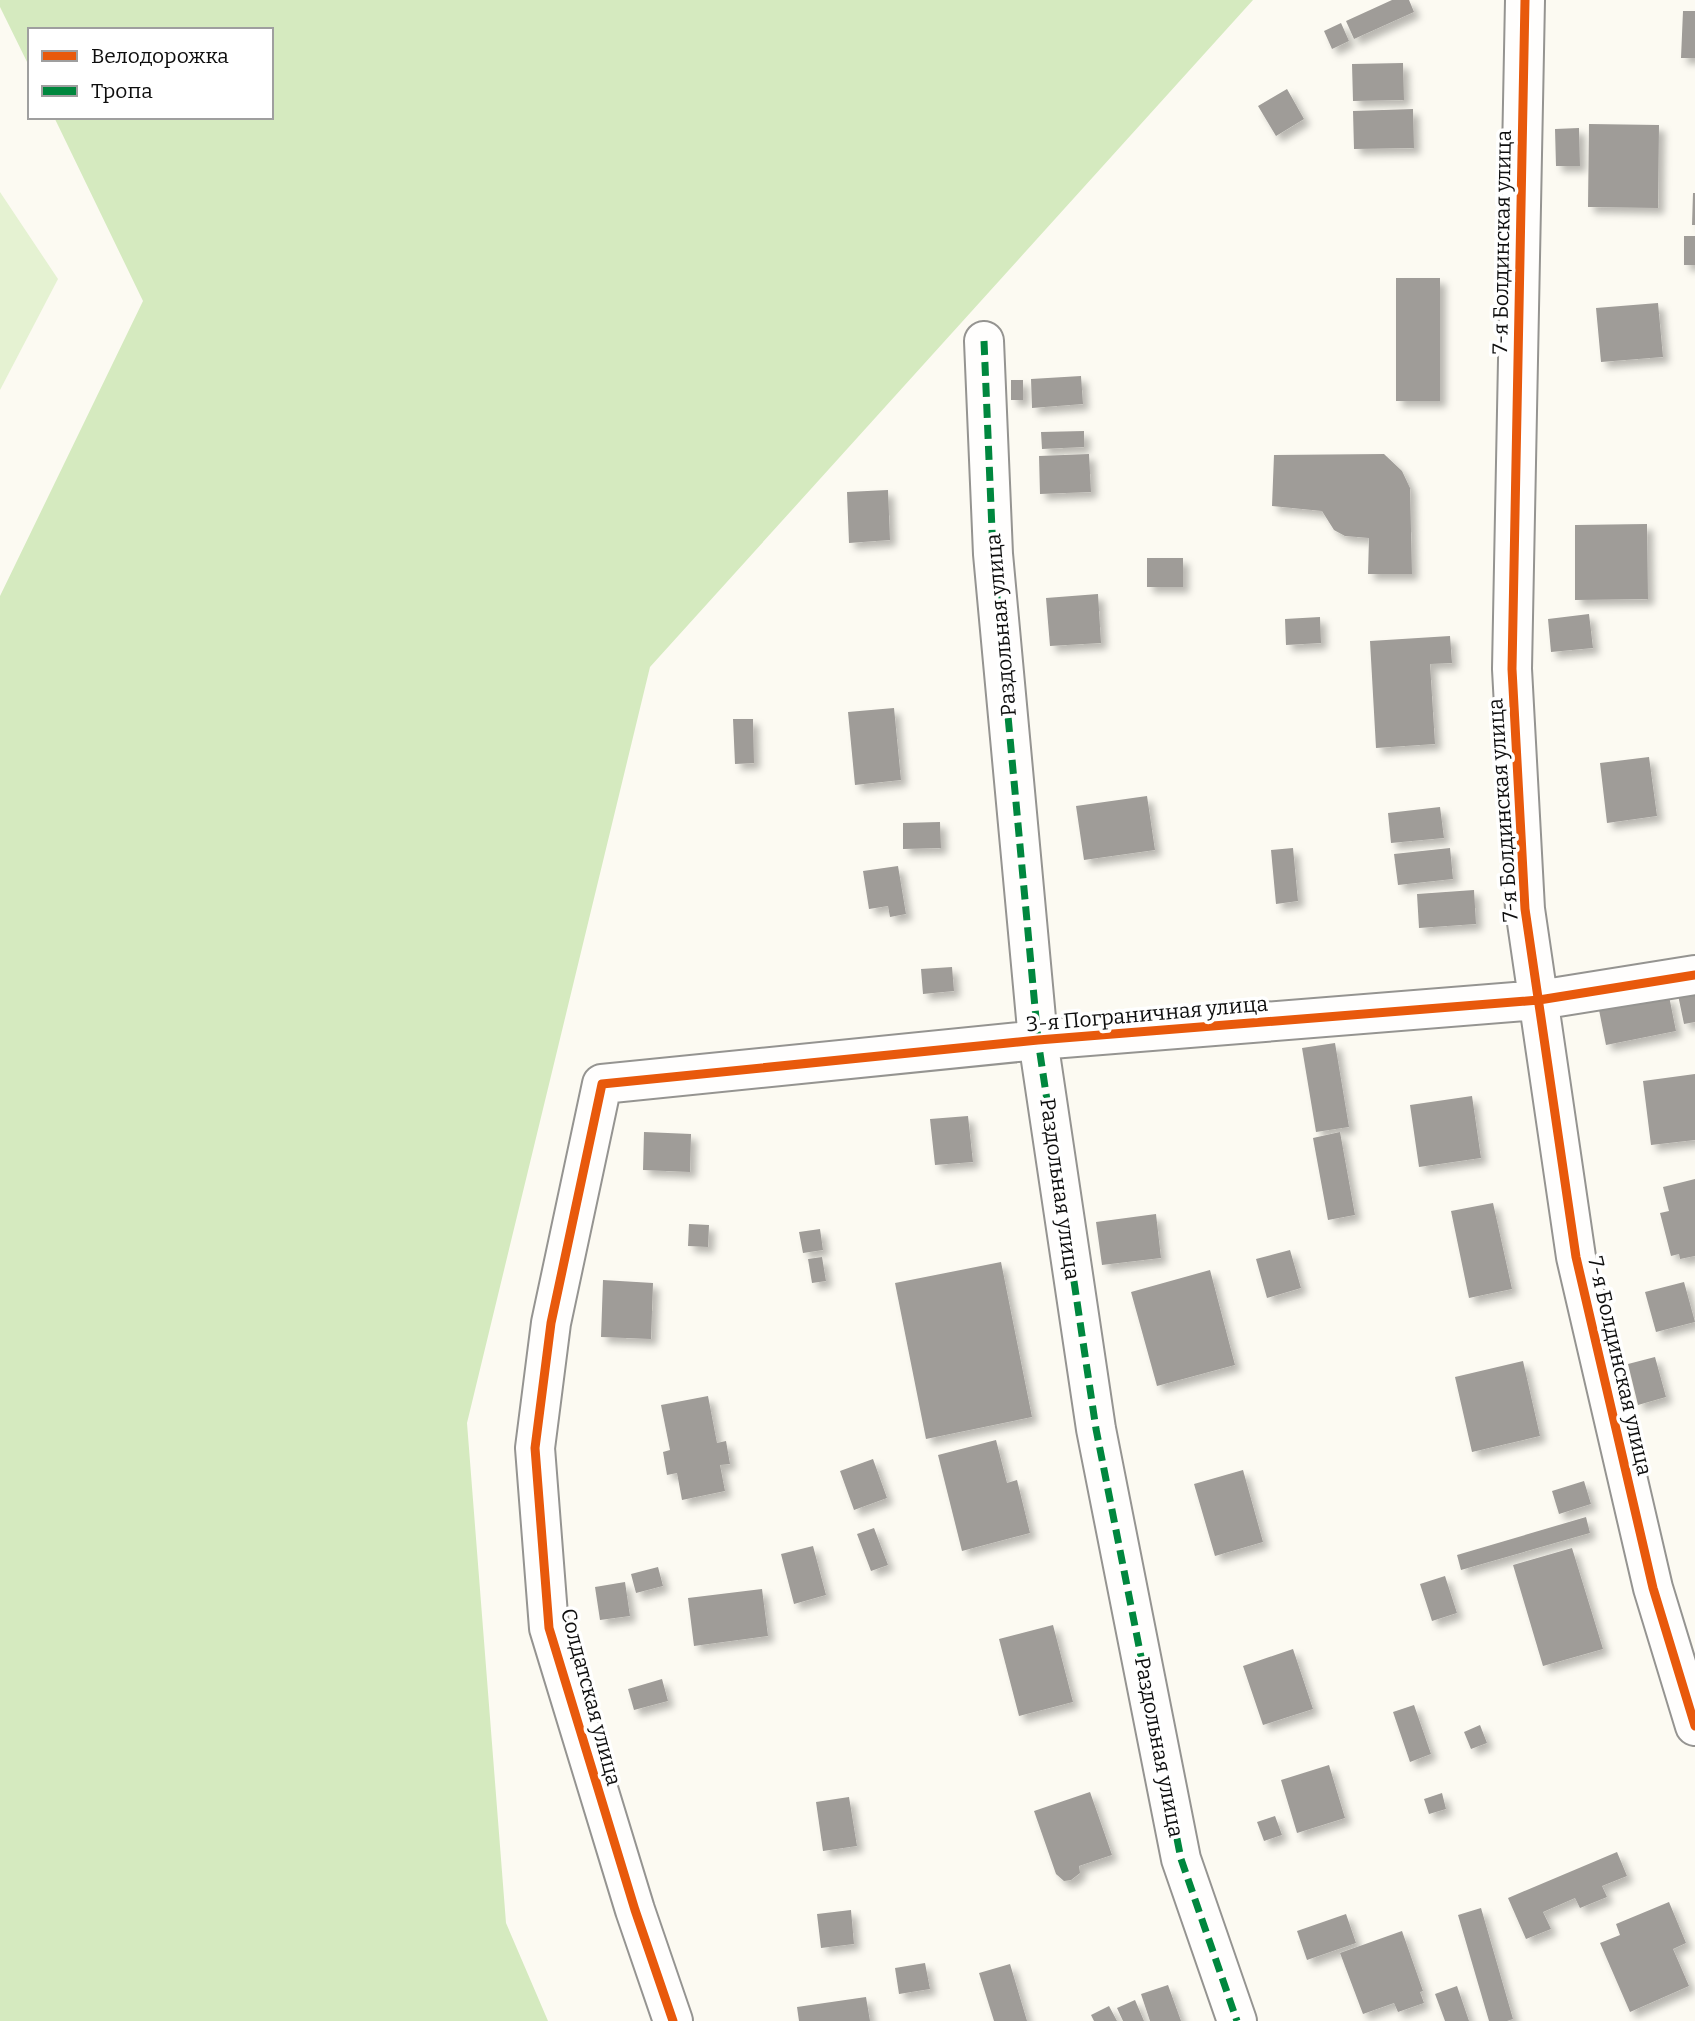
<svg xmlns="http://www.w3.org/2000/svg" width="1695" height="2021" font-family="Bitter,serif">
	<defs>
		<filter id="shadow"><feDropShadow dx="6" dy="6" stdDeviation="3.5" flood-color="#0004"/></filter>
	</defs>
	<rect width="100%" height="100%" fill="#fcfaf2"/>
	<path fill="#e5f2d2" d="M0 192 58 279 0 390Z"/>
	<path fill="#d5eabf" d="M0 0H1253L650 667 467 1423 506 1923 548 2021H0V596L143 301 54 117H271V30H30V68L0 7Z"/>
	<path fill="#9f9c98" filter="url(#shadow)" d="M1392 0H1409L1414 12 1354 39 1346 21Z
		M1683 11H1695V58H1681Z
		M1341 23 1349 41 1332 49 1324 31Z
		M1403 63 1404 100 1353 101 1352 64Z
		M1287 89 1304 119 1276 136 1258 106Z
		M1413 109 1414 148 1354 149 1353 111Z
		M1589 124 1659 125 1658 208 1588 207Z
		M1579 128 1580 166H1556L1555 129Z
		M1693 193H1695V225H1692Z
		M1684 236H1695V265H1684Z
		M1396 278H1440V401H1396Z
		M1658 303 1663 357 1601 362 1596 308Z
		M1081 376 1083 404 1032 408 1031 379Z
		M1011 380H1023V400H1011Z
		M1084 431V447L1042 449 1041 432Z
		M1089 454 1091 492 1040 494 1039 456Z
		M1384 454 1402 471 1410 488 1412 574H1368L1369 538 1345 536 1334 530 1322 511 1272 506 1274 455Z
		M888 490 890 540 849 543 847 492Z
		M1647 524 1648 599 1575 600V525Z
		M1147 558H1183V587H1147Z
		M1098 594 1101 643 1050 646 1046 598Z
		M1589 614 1593 648 1551 652 1548 619Z
		M1320 617 1321 643 1286 645 1285 619Z
		M1450 636 1452 663 1430 664 1435 744 1376 748 1370 641Z
		M894 708 901 780 855 785 848 712Z
		M733 719H753L754 763 735 764Z
		M1649 757 1657 816 1607 823 1600 763Z
		M1147 796 1155 850 1084 860 1076 806Z
		M1440 807 1444 838 1391 843 1388 813Z
		M940 822 941 848 903 849V823Z
		M1293 848 1298 901 1276 904 1271 850Z
		M1450 848 1453 879 1398 885 1394 854Z
		M898 866 906 914 890 917 888 906 869 909 863 871Z
		M1474 890 1476 924 1419 928 1417 894Z
		M952 967 954 991 923 994 921 969Z
		M1695 992V1022L1684 1024 1678 995Z
		M1669 996 1676 1031 1606 1045 1599 1010Z
		M1335 1043 1349 1127 1316 1132 1302 1048Z
		M1695 1074V1140L1651 1145 1643 1081Z
		M1472 1096 1481 1158 1419 1167 1410 1105Z
		M968 1116 973 1162 935 1165 930 1119Z
		M644 1132 691 1134 690 1172 643 1170Z
		M1340 1132 1355 1215 1328 1220 1313 1138Z
		M1695 1179V1256L1680 1259 1679 1254 1671 1256 1660 1213 1669 1211 1663 1187Z
		M1493 1203 1512 1289 1469 1298 1451 1211Z
		M1156 1214 1161 1258 1102 1265 1096 1222Z
		M689 1224 709 1225 708 1247 688 1246Z
		M820 1229 823 1250 803 1253 799 1232Z
		M1290 1250 1301 1288 1267 1298 1256 1259Z
		M822 1257 826 1281 812 1283 808 1259Z
		M1001 1262 1032 1417 926 1439 895 1283Z
		M1210 1270 1235 1365 1157 1386 1131 1292Z
		M603 1280 653 1283 651 1339 601 1337Z
		M1684 1282 1695 1322 1656 1332 1645 1292Z
		M1655 1357 1666 1397 1638 1405 1628 1364Z
		M1523 1361 1540 1436 1472 1452 1455 1377Z
		M708 1396 717 1443 726 1441 730 1464 720 1465 725 1491 682 1500 677 1473 667 1475 663 1452 670 1450 661 1405Z
		M996 1440 1007 1483 1017 1480 1030 1533 962 1551 938 1455Z
		M873 1459 887 1498 854 1510 840 1471Z
		M1243 1470 1263 1542 1215 1556 1194 1484Z
		M1584 1481 1591 1504 1559 1514 1552 1491Z
		M1586 1517 1590 1533 1461 1570 1457 1555Z
		M874 1528 888 1565 871 1571 857 1534Z
		M813 1546 826 1595 794 1604 781 1554Z
		M1572 1548 1603 1649 1543 1666 1513 1565Z
		M658 1567 663 1586 636 1593 631 1574Z
		M1445 1576 1457 1613 1432 1621 1420 1584Z
		M625 1582 630 1616 600 1620 595 1587Z
		M762 1589 768 1636 694 1646 688 1598Z
		M1053 1625 1073 1702 1019 1716 999 1639Z
		M1293 1649 1313 1709 1263 1725 1243 1666Z
		M662 1679 668 1701 634 1710 628 1689Z
		M1414 1705 1431 1754 1410 1762 1393 1712Z
		M1480 1725 1487 1743 1471 1749 1464 1732Z
		M1329 1765 1345 1818 1297 1833 1281 1780Z
		M1090 1792 1112 1855 1079 1866 1080 1873 1071 1880 1064 1881 1056 1874 1034 1811Z
		M1442 1793 1446 1809 1429 1814 1424 1799Z
		M849 1797 857 1846 823 1851 816 1802Z
		M1275 1816 1282 1835 1264 1841 1257 1822Z
		M1617 1852 1627 1876 1602 1886 1607 1897 1580 1908 1575 1898 1543 1912 1551 1929 1526 1939 1508 1898Z
		M1669 1902 1686 1943 1673 1949 1689 1986 1630 2012 1600 1943 1620 1935 1616 1924Z
		M1481 1908 1513 2019 1507 2021H1489L1458 1915Z
		M851 1910 854 1944 821 1948 817 1914Z
		M1346 1914 1356 1943 1307 1960 1297 1931Z
		M1402 1931 1423 1991 1420 1992 1424 2003 1398 2012 1394 2003 1363 2014 1340 1953Z
		M925 1963 930 1989 899 1994 895 1968Z
		M1010 1964 1027 2021H994L979 1973Z
		M1168 1985 1181 2021H1150L1141 1994Z
		M1457 1986 1469 2021H1445L1435 1994Z
		M866 1997 870 2021H799L797 2007Z
		M1135 2000 1144 2021H1123L1117 2008Z
		M1109 2006 1117 2021H1094L1091 2015Z"/>
	<g fill="none" stroke-linecap="round" stroke-linejoin="round">
		<defs>
			<path id="street" d="M1525 0 1512 669 1525 909 1576 1257 1653 1588 1695 1726
				M984 341 993 554 1038 1040 1096 1429 1181 1859 1237 2021
				M673 2021 635 1910 549 1628 535 1448 551 1323 602 1084 1038 1040 1539 1000 1695 975"/>
		</defs>
		<use href="#street" stroke="#959491" stroke-width="42"/>
		<use href="#street" stroke="#fffefd" stroke-width="38"/>
		<path stroke="#00873e" stroke-width="7" stroke-dasharray="14 7" stroke-linecap="butt" d="M984 341 993 554 1038 1040 1096 1429 1181 1859 1237 2021"/>
		<defs>
			<path id="cycleway" d="M1525 0 1512 669 1525 909 1576 1257 1653 1588 1695 1726
				M673 2021 635 1910 549 1628 535 1448 551 1323 602 1084 1038 1040 1539 1000 1695 975"/>
		</defs>
		<use href="#cycleway" stroke="#fff" stroke-width="13"/>
		<use href="#cycleway" stroke="#e8590c" stroke-width="9"/>
	</g>
	<g text-anchor="middle" stroke-width="7" stroke-linejoin="round" paint-order="stroke">
		<g font-size="21" fill="#0e0e0e" stroke="#fff">
			<text transform="translate(1502 242) rotate(-89)" y="7">7-я Болдинская улица</text>
			<text transform="translate(1001 625) rotate(-95)" y="7">Раздольная улица</text>
			<text transform="translate(1503 810) rotate(-94)" y="7">7-я Болдинская улица</text>
			<text transform="translate(1147 1014) rotate(-5)" y="7">3-я Пограничная улица</text>
			<text transform="translate(1060 1189) rotate(82)" y="7">Раздольная улица</text>
			<text transform="translate(1620 1366) rotate(77)" y="7">7-я Болдинская улица</text>
			<text transform="translate(591 1697) rotate(75)" y="7">Солдатская улица</text>
			<text transform="translate(1159 1747) rotate(79)" y="7">Раздольная улица</text>
		</g>
	</g>
	<rect x="28" y="28" width="245" height="91" fill="#ffffff" stroke="#9f9f9f" stroke-width="2"/>
	<rect x="42" y="51" width="35" height="10" fill="#e8590c" stroke="#9f9f9f" stroke-width="2"/>
	<text x="91" y="63" font-size="21" fill="#0e0e0e">Велодорожка</text>
	<rect x="42" y="86" width="35" height="10" fill="#00873e" stroke="#9f9f9f" stroke-width="2"/>
	<text x="91" y="98" font-size="21" fill="#0e0e0e">Тропа</text>
</svg>
